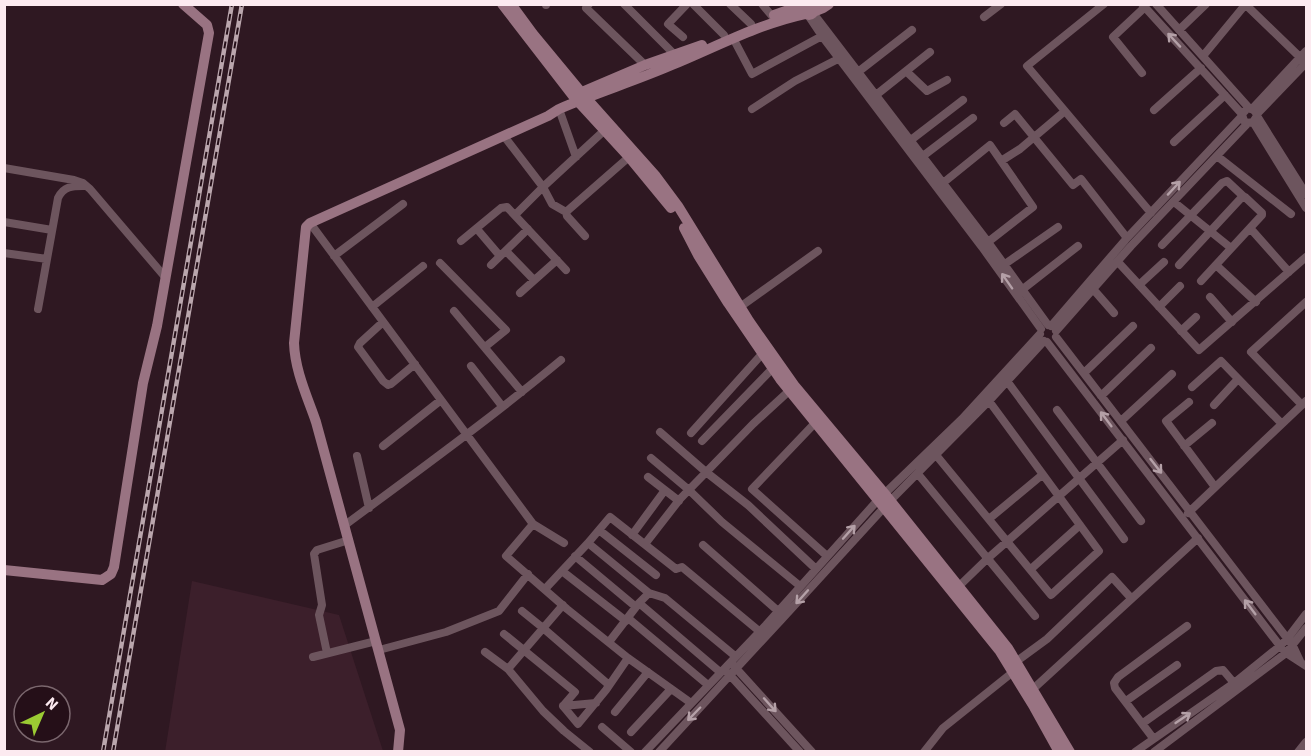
<svg xmlns="http://www.w3.org/2000/svg" width="1311" height="756" font-family="'Source Sans 3',sans-serif">
	<rect width="100%" height="100%" fill="#2f1822"/>
	<path fill="#3c1f2b" d="M192 581 339 615 383 751 165 752Z"/>
	<g fill="none" stroke-linecap="round" stroke-linejoin="round">
		<path stroke="#6d555e" stroke-width="8" d="M589 4 586 8 645 65
			M624 4 678 58
			M693 4 724 35
			M730 4 751 24
			M762 4 772 16
			M1104 4 1027 66 1151 213
			M1142 4 1242 114 1244 121 1248 123 1253 122 1257 116C1256 111 1253 108 1247 109L1242 114
			M1156 4 1249 108
			M1245 4 1306 63
			M546 5V4
			M813 13 988 242 1048 325
			M808 15 822 36 982 247 1041 329
			M984 17 1001 4
			M1179 30 1206 4
			M683 37 668 24 687 4
			M733 38 752 74 822 36
			M1203 56 1245 5
			M858 72 912 30
			M907 72 927 91 947 80
			M1142 73 1113 37 1144 8
			M876 95 930 52
			M559 109 576 157
			M752 109 795 81 840 58
			M1252 109 1306 51
			M1154 110 1201 68
			M1257 114 1306 63
			M1257 116 1306 194
			M1253 122 1306 208
			M1004 123 1015 114 1073 185 1081 179 1127 238
			M504 136 543 187 552 204 566 212
			M1174 142 1225 95
			M907 143 963 100
			M923 156 973 118
			M1217 156 1291 214
			M1001 161 1020 149 1065 111
			M4 168 74 180 83 183 90 189 165 277
			M943 183 990 145 1033 207 988 242
			M1174 202 1231 248
			M515 215 543 187 607 128
			M4 222 52 230
			M310 223 533 524 564 543
			M1250 228 1289 272
			M477 229 500 256
			M585 236 567 216 566 212 629 157
			M461 241 501 208 507 207 566 270
			M1162 245 1222 183 1227 181 1243 196
			M506 251 534 280
			M4 253 47 259
			M334 256 403 204
			M1118 262 1199 350 1306 257
			M440 263 506 330 485 347
			M1005 264 1058 227
			M491 265 528 229
			M1179 265 1243 196 1245 197 1262 213V215L1201 281
			M1216 265 1256 302
			M1139 285 1164 262
			M1023 289 1078 246
			M1093 289 1114 313
			M520 293 557 260
			M1210 297 1232 322
			M372 307 423 266
			M740 307 818 251
			M1159 307 1180 286
			M38 309 58 198C64 185 74 186 86 186
			M454 311 522 392
			M383 322 360 343 358 347 383 381 388 385 391 384 415 364
			M1051 326 1127 238 1242 116
			M1056 331 1131 246 1248 123
			M1181 331 1196 317
			M1056 337 1293 646 1300 661
			M1047 342 1280 646 1286 653 1306 666
			M471 366 502 406
			M1084 373 1133 326
			M1007 381 1124 539
			M1192 387 1221 361 1282 424
			M1101 396 1151 348
			M1189 402 1166 421 1215 487
			M1214 405 1238 379
			M1302 405 1251 352 1306 302
			M1057 410 1141 521
			M1121 421 1172 374
			M815 423 752 489 827 556
			M660 432 706 472 748 505 816 569
			M691 433 762 354
			M702 441 774 367
			M383 446 441 400
			M1184 446 1212 423
			M936 455 1051 595 1099 551 989 401
			M357 456 369 508
			M651 458 689 490 722 522 800 586
			M918 474 1035 616
			M648 477 679 501
			M1188 513 1306 401
			M989 519 1042 475
			M533 524 506 556 567 609 628 658 691 703
			M345 525C418 471 491 418 561 360
			M599 530 656 575
			M632 535 665 490
			M645 544 680 499 753 424 789 391
			M703 545 778 611
			M575 556 636 607
			M1031 569 1080 525
			M562 571 626 621
			M545 589 588 543
			M956 589 987 559 1123 440
			M649 593 665 598 735 656
			M639 603 720 672
			M522 611 543 628 609 685
			M628 618 708 685
			M504 634 575 692 563 706 578 724 606 690 628 658
			M609 642 639 603 649 593 588 543 610 517 676 569 682 567 759 631
			M379 650 446 632 499 611 528 574
			M485 652 508 669 543 711 564 731 590 752
			M327 653 319 615 322 605 314 554 317 550 349 540
			M313 657 376 641
			M1017 661 1047 639 1112 577 1131 598
			M733 665 812 752
			M508 669 563 605
			M728 673 800 752
			M1033 689 1198 538
			M1126 701 1177 665
			M563 706 596 703
			M615 712 648 672
			M1143 723 1216 671 1223 670 1234 683
			M602 727 631 752
			M631 732 671 689
			M1153 738 1115 688 1114 683 1118 677 1187 626
			M645 752 766 625 877 501 962 419 1040 334
			M659 752 782 619 890 501 989 401 1044 341
			M924 752 943 728 1013 672
			M1135 752 1234 683 1280 646 1287 639 1306 614
			M1154 752 1286 653 1306 628
			M1298 752 1306 742"/>
		<path stroke="#997382" stroke-width="10" d="M502 4 573 96 629 157 671 208
			M511 4 533 34 581 92 655 175 678 206 749 321 794 385 885 494 1008 648 1070 752
			M804 10a5 5 0 1 1 10 0a5 5 0 1 1-10 0Z
			M813 12 823 8 829 4
			M774 15 794 8H804
			M577 94 645 65 702 45
			M684 228 698 255 728 303 780 379 999 650 1034 707 1059 752
			M4 570 102 580 111 574 114 567 143 383 157 326 209 33 207 25 183 4
			M398 752 400 730 316 422C307 396 295 371 294 343L306 227 310 223 548 116 559 109C596 93 635 81 672 65 716 47 758 24 805 14"/>
		<defs>
			<path id="rail" d="M103 752 232 4
				M113 752 242 4"/>
		</defs>
		<use href="#rail" stroke="#baa6ad" stroke-width="4.5"/>
		<use href="#rail" stroke="#250f18" stroke-width="2" stroke-dasharray="7" stroke-linecap="butt"/>
	</g>
	<defs><path id="oneway-shaft" d="M-6 0H5M1.5-3L5.5 0L1.5 3" fill="none" stroke-width="1.6" stroke-linecap="round" stroke-linejoin="round" transform="scale(1.5)"/></defs>
	<g stroke="#b4a0a7">
		<use href="#oneway-shaft" transform="translate(1174 40) rotate(-133)"/>
		<use href="#oneway-shaft" transform="translate(1174 188) rotate(-47)"/>
		<use href="#oneway-shaft" transform="translate(1007 281) rotate(-125)"/>
		<use href="#oneway-shaft" transform="translate(1106 419) rotate(-127)"/>
		<use href="#oneway-shaft" transform="translate(1156 466) rotate(52)"/>
		<use href="#oneway-shaft" transform="translate(849 532) rotate(-48)"/>
		<use href="#oneway-shaft" transform="translate(802 597) rotate(132)"/>
		<use href="#oneway-shaft" transform="translate(1250 607) rotate(-127)"/>
		<use href="#oneway-shaft" transform="translate(770 705) rotate(48)"/>
		<use href="#oneway-shaft" transform="translate(694 714) rotate(134)"/>
		<use href="#oneway-shaft" transform="translate(1183 718) rotate(-34)"/>
	</g>
	<rect width="1311" height="756" fill="none" stroke="#fceaf0" stroke-width="12"/>
	<g transform="translate(42 714) rotate(44)"><circle r="28" fill="#250f18" stroke="#7b676e" stroke-width="1.5"/>
	<path d="M0-4.5L10 22L0 15L-10 22Z" fill="#9bcb33"/>
	<text y="-9" font-size="16" font-weight="bold" text-anchor="middle" fill="#fceaf0">N</text>
	</g>
</svg>
